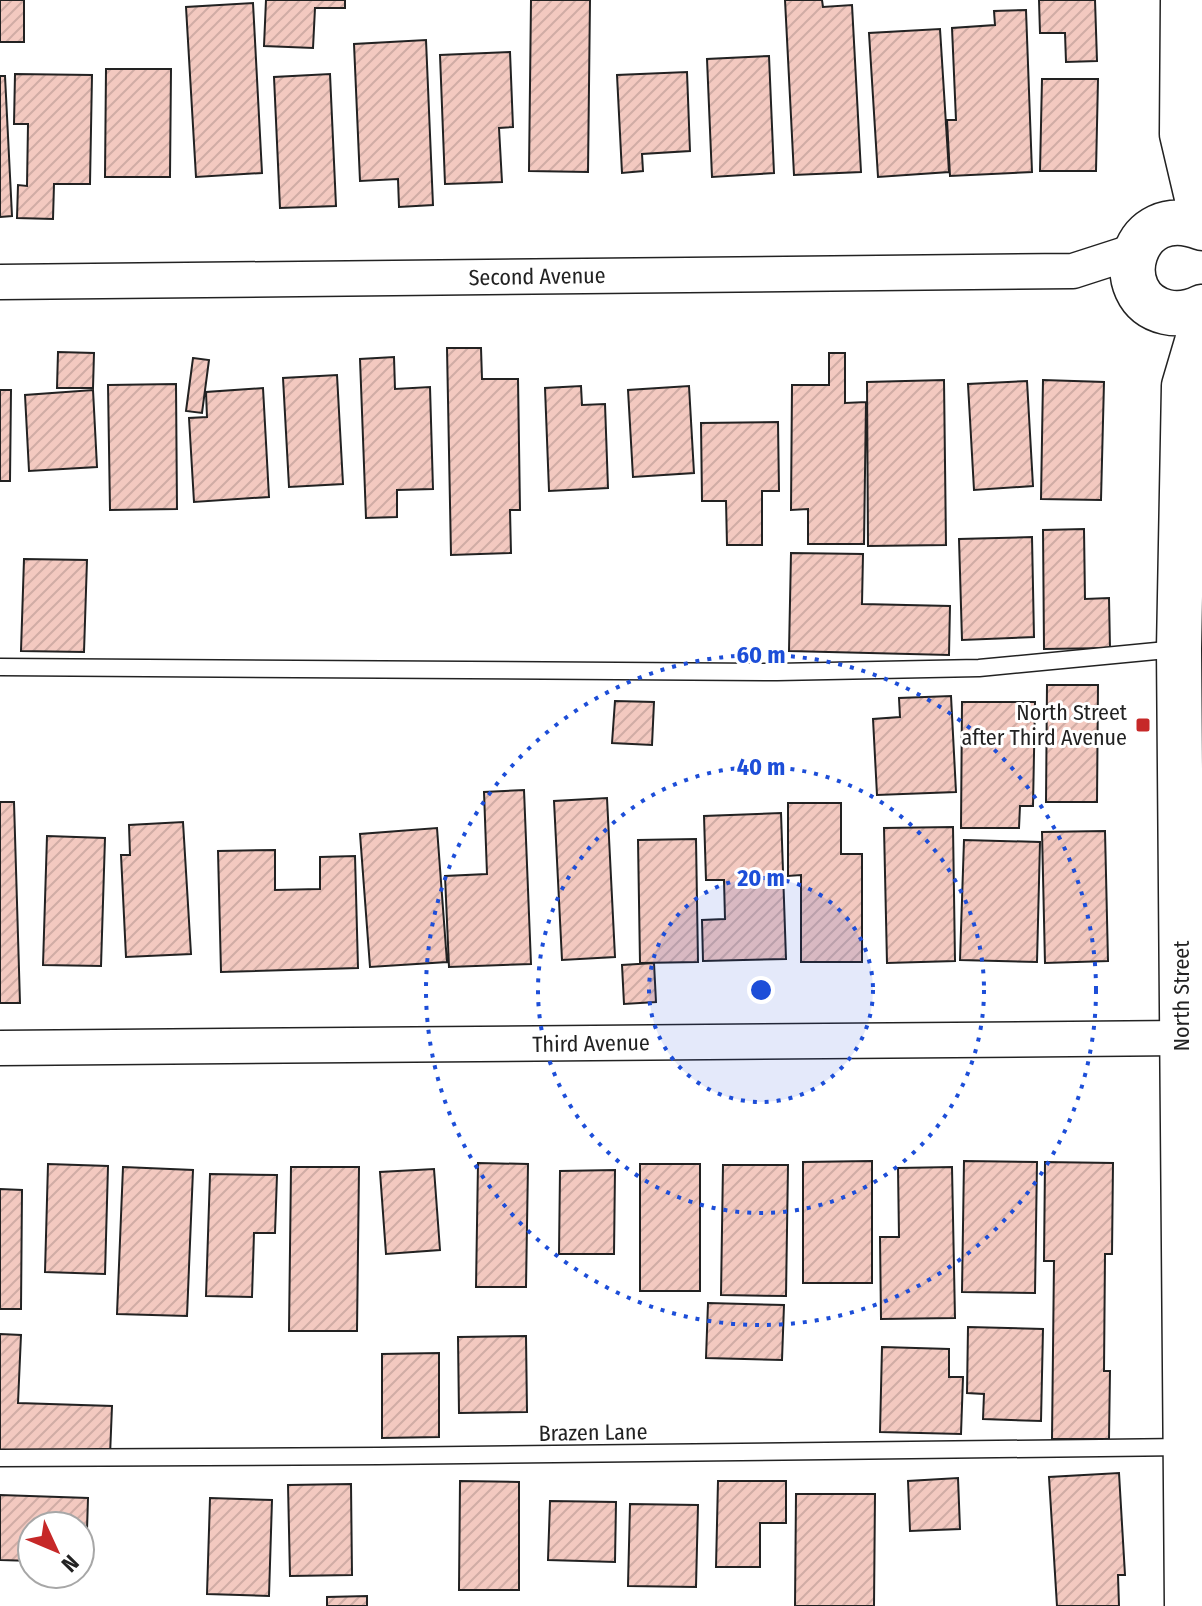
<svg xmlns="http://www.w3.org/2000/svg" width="1202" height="1606" font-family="'Fira Sans Condensed',sans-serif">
	<defs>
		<pattern id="building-hatch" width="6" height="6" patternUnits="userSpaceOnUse" patternTransform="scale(2)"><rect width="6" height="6" fill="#f3c9c0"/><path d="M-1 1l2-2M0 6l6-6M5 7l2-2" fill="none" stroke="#d0aca5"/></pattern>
	</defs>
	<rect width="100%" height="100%" fill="#fff"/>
	<path fill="url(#building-hatch)" stroke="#222" stroke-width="2" d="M0 0H24V42H0Z
		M266 0H345V8H315L313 48 264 46Z
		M531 0H590L588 172 529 171Z
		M785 0H822L823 7 852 5 861 172 794 175Z
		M1039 0H1095L1097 61 1066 62 1065 33H1040Z
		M253 3 262 173 196 177 186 7Z
		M1026 10 1032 172 950 176 947 120H956L952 28 995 25 994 11Z
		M940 29 949 172 878 177 869 33Z
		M426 40 433 205 399 207 398 179 360 181 354 44Z
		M510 52 513 127 499 128 502 182 445 184 440 55Z
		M769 56 774 173 712 177 707 59Z
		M106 69H171L170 177H105Z
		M687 72 690 151 642 154 643 171 622 173 617 75Z
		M15 74 92 75 90 184H54L53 219 17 218 18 185 27 186 28 124H14Z
		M330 74 336 206 280 208 274 77Z
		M0 76H5L12 216 0 217Z
		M1042 79H1098L1096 171H1040Z
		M447 348H481L482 379H518L520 510H510L511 553 451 555Z
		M58 352 94 353 93 388H57Z
		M829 353H845V403L866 402 864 544H808V509L791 510 792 385H829Z
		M394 357 395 389 430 387 433 489 397 490V517L366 518 360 359Z
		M193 358 209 360 202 413 186 411Z
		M337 375 343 484 289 487 283 378Z
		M944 380 946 545 868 546 867 382Z
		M1043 380 1104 382 1101 500 1041 499Z
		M1027 381 1033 486 974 490 968 384Z
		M176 384 177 509 110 510 108 385Z
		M581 386 582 405 605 404 608 488 549 491 545 388Z
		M689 386 694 473 633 477 628 390Z
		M263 388 269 497 194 502 189 418 207 417 206 392Z
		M0 390H11L10 481H0Z
		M93 390 97 467 29 471 25 395Z
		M778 422 779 491H762V545H727L726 501H702L701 423Z
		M1084 529 1085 599 1109 598 1110 648 1044 649 1043 530Z
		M1032 537 1034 637 962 640 959 539Z
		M791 553 863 554 862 604 950 606 949 655 789 651Z
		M24 559 87 560 84 652 21 651Z
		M1047 685H1098L1097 802H1046Z
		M951 696 956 792 877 795 873 719 900 717 899 698Z
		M615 701 654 702 652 745 612 743Z
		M962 702H1035L1033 806H1020L1019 828H961Z
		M524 790 531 964 449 967 445 876 487 874 484 792Z
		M607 798 615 957 562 960 554 801Z
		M0 802H14L20 1003H0Z
		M788 803H841V854H862V962H801V875L788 876Z
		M781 813 786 959 703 961 702 920 725 919 724 880H706L704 816Z
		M183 822 191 954 126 957 121 855H130L129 825Z
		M953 827 955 961 887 963 884 828Z
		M437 828 447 962 370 967 360 834Z
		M1105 831 1108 961 1045 963 1042 832Z
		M47 836 105 838 101 966 43 965Z
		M696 839 698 962 640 963 638 840Z
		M964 840 1040 842 1037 962 960 960Z
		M275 850V890L320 889V857L355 856 358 968 221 972 218 851Z
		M654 963 656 1002 624 1004 622 965Z
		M872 1161V1283H803V1162Z
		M964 1161 1037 1162 1035 1293 962 1292Z
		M1045 1162 1113 1163 1112 1254H1105L1104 1371H1110L1109 1439H1052L1054 1261H1044Z
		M478 1163 528 1164 526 1287H476Z
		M48 1164 108 1166 105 1274 45 1272Z
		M640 1164H700V1291H640Z
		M723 1165H788L786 1296 721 1295Z
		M123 1167 193 1170 187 1316 117 1314Z
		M291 1167H359L357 1331H289Z
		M952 1167 955 1318 881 1319 880 1237H899L898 1168Z
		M434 1169 440 1250 386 1254 380 1172Z
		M615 1170 614 1254H559L560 1171Z
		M210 1174 277 1175 275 1233H254L252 1297 206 1296Z
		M0 1189 22 1190 21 1309H0Z
		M708 1303 784 1305 782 1360 706 1358Z
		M968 1327 1043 1329 1041 1421 983 1419 984 1394 967 1393Z
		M0 1334 21 1335 18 1403 112 1406 110 1456 0 1452Z
		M526 1336 527 1412 459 1413 458 1337Z
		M882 1347 949 1349V1377H963L961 1434 880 1432Z
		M439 1353V1437L382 1438V1354Z
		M1119 1473 1125 1575H1118L1119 1606H1057L1049 1477Z
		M958 1478 960 1529 910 1531 908 1481Z
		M460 1481 519 1482V1590H459Z
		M718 1481H786V1523H760V1567H716Z
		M351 1484 352 1575 290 1576 288 1485Z
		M796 1494H875L874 1606H795Z
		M0 1495 88 1498 86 1563H80V1526H32V1561L0 1560Z
		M210 1498 272 1500 269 1596 207 1594Z
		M550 1501 616 1502 615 1562 548 1560Z
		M630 1504 698 1505 696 1587 628 1586Z
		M367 1596V1606H327V1597Z"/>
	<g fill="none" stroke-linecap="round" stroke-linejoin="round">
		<defs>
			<path id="lane" d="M0 667 777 672 979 668 1177 649
				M0 1458 379 1456 1185 1447"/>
			<path id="street" d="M0 282 1073 271 1135 251
				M0 1048 1182 1038"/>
			<path id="secondary" d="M1183 0 1182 134 1202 219
				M1202 228C1131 199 1107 298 1166 312 1179 315 1190 313 1202 307
				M1187 1606 1179 649 1184 386 1202 325"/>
		</defs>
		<use href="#lane" stroke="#222" stroke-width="19"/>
		<use href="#street" stroke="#222" stroke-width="37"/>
		<use href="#secondary" stroke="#222" stroke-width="47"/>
		<use href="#lane" stroke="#fff" stroke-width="16"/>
		<use href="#street" stroke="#fff" stroke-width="34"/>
		<use href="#secondary" stroke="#fff" stroke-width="44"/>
	</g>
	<circle cx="761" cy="990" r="112" fill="#1d4ed8" fill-opacity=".12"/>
	<g fill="none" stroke="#1d4ed8" stroke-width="4" stroke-dasharray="4 8">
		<circle cx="761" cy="990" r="112"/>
		<circle cx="761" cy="990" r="223"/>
		<circle cx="761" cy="990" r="335"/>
	</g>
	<rect fill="#c62828" stroke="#fff" stroke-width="3" x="1135" y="717" width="16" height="16" rx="4"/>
	<g text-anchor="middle" stroke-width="6" stroke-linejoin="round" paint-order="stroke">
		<g font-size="22" fill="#222" stroke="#fff">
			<text transform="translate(537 276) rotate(-1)" y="8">Second Avenue</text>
			<text transform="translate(1181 996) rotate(-90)" y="8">North Street</text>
			<text transform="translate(591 1043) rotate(-1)" y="8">Third Avenue</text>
			<text transform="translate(593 1432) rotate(-1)" y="8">Brazen Lane</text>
		</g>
		<g font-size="22" fill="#222" stroke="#fff" text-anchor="end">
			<text x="1127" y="720">North Street<tspan x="1127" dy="25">after Third Avenue</tspan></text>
		</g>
	</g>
	<circle cx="761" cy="990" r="12" fill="#1d4ed8" stroke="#fff" stroke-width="4"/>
	<g font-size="24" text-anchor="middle" font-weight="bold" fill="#1d4ed8" stroke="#fff" stroke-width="6" stroke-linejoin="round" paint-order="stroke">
		<text x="761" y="663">60 m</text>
		<text x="761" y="775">40 m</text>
		<text x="761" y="886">20 m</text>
	</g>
	<g transform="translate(56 1550) rotate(134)"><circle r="38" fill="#ffffff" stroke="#a7a7a7" stroke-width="2"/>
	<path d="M0-6L14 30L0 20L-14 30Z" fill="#c62828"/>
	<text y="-12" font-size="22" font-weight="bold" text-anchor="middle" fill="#222222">N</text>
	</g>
</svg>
